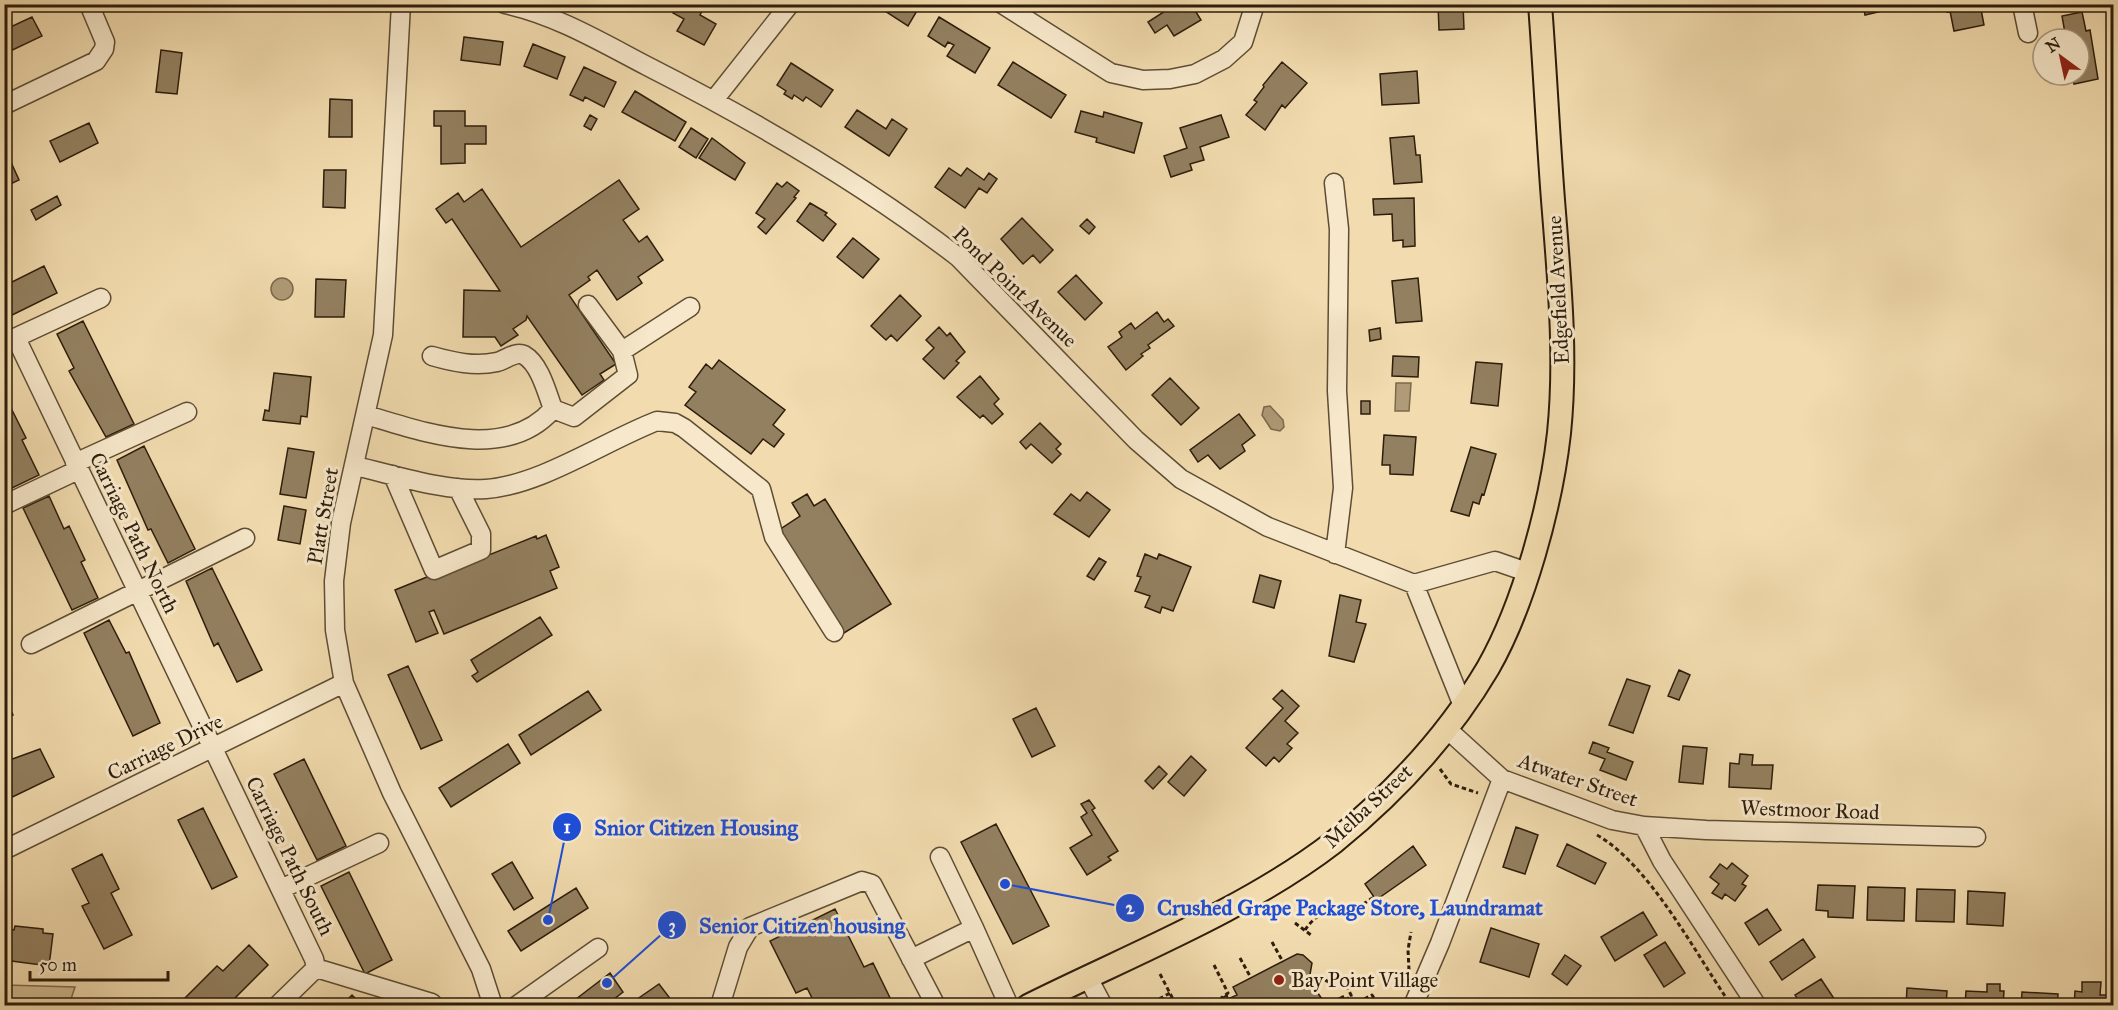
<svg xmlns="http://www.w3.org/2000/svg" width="2118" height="1010" font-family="'IM FELL Great Primer',serif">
	<rect width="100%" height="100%" fill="#f2dcaf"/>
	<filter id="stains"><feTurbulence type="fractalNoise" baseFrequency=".00333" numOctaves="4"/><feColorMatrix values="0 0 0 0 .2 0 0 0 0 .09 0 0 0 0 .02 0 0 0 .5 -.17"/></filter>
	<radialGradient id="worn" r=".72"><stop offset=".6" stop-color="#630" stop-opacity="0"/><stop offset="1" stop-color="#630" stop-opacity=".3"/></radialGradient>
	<path fill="#d1bc93" stroke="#7f6c4f" stroke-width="1.5" d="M5 985 75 987 70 1002 66 1005 5 1006Z"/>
	<path fill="#af9b77" stroke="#7b694c" stroke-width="1.5" d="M271 289a11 11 0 1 1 22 0a11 11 0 1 1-22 0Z
		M1396 383H1411L1409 411H1395Z
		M1270 406 1283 420 1284 427 1280 431 1271 429 1262 415 1264 407Z"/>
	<path fill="#938060" stroke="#2d1d0b" stroke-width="1.5" d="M677 4 705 6 700 15 716 24 704 45 677 31 684 19 673 13Z
		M874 4H921L908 26Z
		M1176 4H1191L1201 20 1174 36 1167 25 1155 33 1148 22Z
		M1438 4H1463L1464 29 1439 30Z
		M1863 4H1894L1895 8 1865 15Z
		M1945 4H1980L1984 25 1954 31 1950 11 1947 12Z
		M2082 12 2086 31 2090 30 2098 79 2074 84 2072 75H2079V39H2066L2062 16Z
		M32 17 42 36 4 54V30Z
		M939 17 990 48 975 73 947 56 954 45 948 42 945 47 928 36Z
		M464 37 503 42 500 65 461 60Z
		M533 44 565 57 557 79 524 66Z
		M161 50 182 53 177 94 156 92Z
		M1013 62 1066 95 1051 118 998 85Z
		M1282 62 1307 83 1285 108 1282 105 1265 130 1246 115 1257 102 1254 100 1264 87 1263 85Z
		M791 63 833 90 821 107 806 97 803 101 794 95 792 99 784 94 786 91 777 85Z
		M584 67 616 82 604 107 585 97 583 101 570 95Z
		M1417 71 1419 103 1382 105 1380 74Z
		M635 91 686 122 675 141 622 112Z
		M330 99 352 100V137H329Z
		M857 110 886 129 892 119 907 129 889 156 845 127Z
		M434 111H465V126H486V144H465V163L441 164V126H434Z
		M1081 111 1103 117 1104 112 1142 123 1134 153 1096 142 1097 138 1075 132Z
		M590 115 597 119 591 130 584 126Z
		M1221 115 1229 137 1200 147 1204 160 1190 164 1192 170 1171 177 1164 156 1187 148 1180 128Z
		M89 123 98 143 60 162 50 141Z
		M691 128 708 139 696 158 679 147Z
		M1414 136 1416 155H1420L1422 182 1394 184 1390 138Z
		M712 138 745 163 735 180 699 158Z
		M10 160 19 180 4 187V163Z
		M949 168 961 176 967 168 984 180 989 173 997 179 987 193 979 188 965 208 935 187Z
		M324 170H346L345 208 323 207Z
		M619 180 639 209 623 220 639 242 647 236 663 260 638 277 642 283 617 300 597 270 588 277 590 280 569 295 616 364 600 374 604 380 582 395 527 316 526 320 513 329 518 335 501 346 495 337H463L464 290 500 291 452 219 446 223 436 209 458 193 464 202 482 189 521 247Z
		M787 182 799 191 794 197 796 198 766 234 758 227 765 219 756 213 777 183 782 187Z
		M57 196 61 205 36 220 31 210Z
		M1414 198 1415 246 1403 247V240L1393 241 1392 214 1374 215 1373 199Z
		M810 203 827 213 825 215 836 224 823 241 797 221Z
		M1022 218 1053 250 1040 263 1033 255 1023 264 1001 239Z
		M1087 219 1095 227 1089 234 1080 226Z
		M853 238 879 259 863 278 837 257Z
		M44 266 57 293 4 319V286Z
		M1076 275 1102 303 1085 320 1058 292Z
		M1418 278 1422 321 1396 323 1392 281Z
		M316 279 346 280 344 317H315Z
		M900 295 921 316 897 341 891 335 886 340 871 326Z
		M1157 312 1164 322 1168 319 1174 326 1148 345 1150 348 1141 354 1143 356 1126 370 1108 347 1122 337 1119 332 1131 323 1135 329Z
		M83 321 134 424 106 437 69 371 74 368 57 334Z
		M939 327 947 336 950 333 965 352 956 361 959 363 944 379 923 359 934 348 926 340Z
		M1380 328 1381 339 1370 341 1369 330Z
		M1393 356 1419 357 1418 377 1392 376Z
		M719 360 785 410 773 425 784 434 774 447 763 439 751 454 685 405 696 392 689 387 706 364 712 369Z
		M1476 362 1502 364 1498 406 1471 403Z
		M274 373 311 377 307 417 301 416 300 424 263 420 265 410 269 411Z
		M980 376 999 399 994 404 1003 414 992 424 983 415 980 418 957 397Z
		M1170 378 1199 408 1181 425 1152 395Z
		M1361 401H1370V414H1361Z
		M8 402 26 438 22 440 39 475 12 488 4 473V404Z
		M1239 414 1255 435 1242 445 1245 451 1220 469 1208 455 1198 462 1190 450Z
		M1040 423 1061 444 1056 449 1061 454 1052 463 1031 444 1026 449 1020 442Z
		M1384 435 1416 437 1413 475 1390 474V465H1382Z
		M144 446 195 549 168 563 151 529 148 530 117 460Z
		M1471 447 1496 454 1484 495 1482 494 1479 504 1473 502 1469 516 1451 511Z
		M288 448 314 452 306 498 280 494Z
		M1087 492 1110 510 1089 537 1054 514 1071 494 1080 501Z
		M807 494 814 506 825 499 891 604 844 633 779 530 800 516 792 503Z
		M49 496 64 529 69 526 85 560 81 562 98 598 72 610 23 508Z
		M284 506 306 510 300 544 278 540Z
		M546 535 559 567 550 571 557 588 444 634 434 610 429 612 438 633 416 642 395 590 432 575 434 577 536 536 537 539Z
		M1145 554 1157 559 1159 554 1191 567 1173 611 1162 607 1160 613 1145 607 1150 596 1135 591 1141 577 1137 576Z
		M1099 558 1106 562 1094 580 1087 576Z
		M212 568 262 670 237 682 218 643 214 646 186 581Z
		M1260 575 1281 581 1274 608 1253 602Z
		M1340 595 1361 600 1356 622 1366 624 1354 662 1329 656Z
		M540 617 552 635 477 682 472 676 478 672 471 660Z
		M109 620 126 653 129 652 160 723 133 736 84 633Z
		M408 666 442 740 421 749 388 675Z
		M1679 670 1690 675 1679 700 1668 696Z
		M1627 679 1650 686 1633 733 1609 725Z
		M4 688 9 698 6 701 13 715 4 719Z
		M1282 690 1299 706 1285 721 1298 733 1287 744 1292 748 1279 762 1274 757 1266 766 1246 748 1283 708 1273 699Z
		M588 691 601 710 531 755 519 735Z
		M1036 708 1055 746 1032 757 1013 719Z
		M1593 742 1609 748 1607 752 1633 762 1626 780 1600 770 1605 759 1589 753Z
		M508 744 520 763 451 807 439 788Z
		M1683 746 1707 748 1703 784 1679 782Z
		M40 749 54 777 4 801V762Z
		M1740 754 1753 755 1752 765H1773L1771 789 1729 787 1730 763 1739 764Z
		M1191 756 1206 770 1184 796 1168 782Z
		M304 759 346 846 317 860 274 774Z
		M1159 766 1167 774 1153 789 1145 781Z
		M1089 800 1095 808 1092 810 1118 851 1108 857 1111 860 1087 875 1070 848 1092 835 1081 817 1087 813 1081 804Z
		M203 808 237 877 212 889 178 820Z
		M996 824 1049 926 1013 944 961 842Z
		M1516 827 1538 835 1525 874 1503 867Z
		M1567 844 1606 863 1595 884 1557 866Z
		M1413 846 1426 865 1376 900 1365 884Z
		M102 854 119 889 111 893 132 935 104 949 82 906 89 903 72 869Z
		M512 862 533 898 514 910 492 874Z
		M1732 863 1748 876 1742 884 1746 886 1735 901 1725 894 1722 899 1712 893 1719 884 1710 877 1720 864 1727 869Z
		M349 872 392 960 365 974 321 886Z
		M1818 885 1855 886 1853 918 1828 917V911L1816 910Z
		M1868 887 1905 888 1904 921 1867 920Z
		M576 888 588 908 521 951 508 931Z
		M1917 889 1955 890 1954 922 1916 921Z
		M1968 891 2005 893 2003 926 1967 924Z
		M835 909 864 967 873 963 894 1006H816L807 988 796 993 770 941Z
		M1767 909 1781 930 1759 945 1745 923Z
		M1643 912 1657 935 1615 961 1601 937Z
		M15 926 43 929V933L53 934 49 966 4 960V929L14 930Z
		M1491 928 1539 944 1529 977 1480 962Z
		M1803 939 1815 957 1782 980 1770 962Z
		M1665 942 1685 973 1664 987 1644 955Z
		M249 945 268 965 227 1006H177L217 966 223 971Z
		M1297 954 1303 955 1312 963 1309 980 1326 1005 1343 996 1347 1004 1345 1006H1214L1213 1003 1227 995 1228 999 1237 995 1233 987Z
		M1565 955 1581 966 1567 985 1552 974Z
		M610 973 623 992 605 1006H567Z
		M1821 979 1839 1006H1797L1800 1003 1795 995Z
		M2082 982H2101L2100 995H2111L2110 1006H2074L2075 991 2082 992Z
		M659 984 672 1001 665 1006H640L636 1000Z
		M1987 984H2000V991H2004L2003 1006H1965L1966 991 1987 992Z
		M1907 988 1947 991 1946 1006H1906Z
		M2022 992 2058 994 2057 1006H2021Z
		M352 995 363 1006H341Z"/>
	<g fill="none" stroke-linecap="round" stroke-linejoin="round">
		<defs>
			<path id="minor" d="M401 4 383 335 341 523 334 581 335 630 344 683 392 793 481 969 493 1006
				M505 4C556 15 601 42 647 66 755 121 862 183 958 257L1136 440 1181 479 1268 527 1414 584 1495 561 1527 572
				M1002 4 1111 73 1143 80 1170 79 1195 74 1224 59 1243 42 1255 4
				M2022 4 2028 33
				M714 100 790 4
				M4 105 96 61 104 49 105 42 89 4
				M1334 183 1339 229 1337 391 1343 488 1335 554
				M588 305 622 351
				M16 338 314 959 316 968 277 1006
				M4 343 101 298
				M553 409 574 417 628 375 622 351 690 307
				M366 415C424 432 506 463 553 409 547 393 540 364 524 355 516 351 505 360 497 362 475 367 453 362 432 356
				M75 463 187 412
				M355 466C395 475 446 492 486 489 541 485 605 441 657 421L675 423 684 428 761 489 774 537 834 632
				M393 475 434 570 481 550V534L458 488
				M4 505 78 470
				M1414 584 1463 706
				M31 644 245 538
				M1447 729 1502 779 1612 820 1644 826 1662 861 1757 1006
				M1644 826 1706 830 1976 837
				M4 850 344 683
				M940 857 974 928
				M281 889 379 843
				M911 959 974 928 1009 1006
				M316 968 432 1003
				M1087 976 1103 1006
				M516 1006 598 948
				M720 1006 738 947 750 927 862 881 872 884 936 1006
				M1413 1006 1440 943 1502 779"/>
			<path id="major" d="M1028 1006C1128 956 1246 910 1334 842 1393 794 1449 734 1488 668 1524 605 1551 505 1559 433 1567 356 1559 277 1553 200 1548 135 1545 70 1540 4"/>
		</defs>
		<use href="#minor" stroke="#5e4d34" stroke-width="21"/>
		<use href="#major" stroke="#2d1d0b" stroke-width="26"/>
		<path stroke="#2d1d0b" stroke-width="3" stroke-dasharray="4.5 3" stroke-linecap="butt" d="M1440 769 1451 784 1478 793
			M1597 835C1649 865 1693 949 1727 999
			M1295 923 1311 935
			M1305 930C1316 913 1334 905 1354 910L1374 897
			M1272 942 1283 962
			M1240 958 1251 978
			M1214 965 1228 993 1221 998
			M1409 970 1408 950 1411 932
			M1160 974 1175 1003
			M1312 985 1323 979 1335 985H1346L1355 1003
			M1345 1000 1352 996
			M1146 1006 1170 993
			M1351 1006 1372 995 1379 1006"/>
		<use href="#minor" stroke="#f7e8cb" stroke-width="18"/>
		<use href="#major" stroke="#f2dcaf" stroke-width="22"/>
	</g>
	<circle fill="#8f2418" stroke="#f7e8cb" stroke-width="2" cx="1279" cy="980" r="6"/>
	<g text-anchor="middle" stroke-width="6" stroke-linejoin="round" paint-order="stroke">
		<g font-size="21" fill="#2d1d0b" stroke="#f7e8cb">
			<text transform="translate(1015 287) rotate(44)" y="7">Pond Point Avenue</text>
			<text transform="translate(1558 290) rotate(-93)" y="7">Edgefield Avenue</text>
			<text transform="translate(323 516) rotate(-80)" y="7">Platt Street</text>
			<text transform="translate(134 533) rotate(64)" y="7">Carriage Path North</text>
			<text transform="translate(165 747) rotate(-26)" y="7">Carriage Drive</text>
			<text transform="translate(1578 780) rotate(19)" y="7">Atwater Street</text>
			<text transform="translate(1368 806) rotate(-43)" y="7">Melba Street</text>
			<text transform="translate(1810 810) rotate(2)" y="7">Westmoor Road</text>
			<text transform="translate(290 856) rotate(64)" y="7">Carriage Path South</text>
		</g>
		<g font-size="21" fill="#2d1d0b" stroke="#f7e8cb" text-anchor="start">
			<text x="1291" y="987">Bay Point Village</text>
		</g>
	</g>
	<path fill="none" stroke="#1d4ed8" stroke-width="2" d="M548 920L567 827M1005 884L1130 908M607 983L672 925"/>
	<g fill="#1d4ed8" stroke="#f7e8cb" stroke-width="2">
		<circle cx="548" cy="920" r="6"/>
		<circle cx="1005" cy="884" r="6"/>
		<circle cx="607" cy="983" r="6"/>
		<circle cx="567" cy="827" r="15"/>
		<circle cx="1130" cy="908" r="15"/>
		<circle cx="672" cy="925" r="15"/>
	</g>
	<g font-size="18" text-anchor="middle" font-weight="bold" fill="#fff">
		<text x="567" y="833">1</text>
		<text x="1130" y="914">2</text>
		<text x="672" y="932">3</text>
	</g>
	<g font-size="22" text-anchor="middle" font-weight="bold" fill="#1d4ed8" stroke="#f7e8cb" stroke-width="6" stroke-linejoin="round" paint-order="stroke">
		<text x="696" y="835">Snior Citizen Housing</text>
		<text x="1350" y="915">Crushed Grape Package Store, Laundramat</text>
		<text x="802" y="933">Senior Citizen housing</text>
	</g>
	<rect width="2118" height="1010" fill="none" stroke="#f2dcaf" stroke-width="24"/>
	<rect x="6" y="6" width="2106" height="998" fill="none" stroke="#2d1d0b" stroke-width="3"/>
	<rect x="12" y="12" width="2094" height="986" fill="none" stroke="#2d1d0b" stroke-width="1.5"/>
	<g transform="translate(2061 57) rotate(327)"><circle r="28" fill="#f7e8cb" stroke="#a6977e" stroke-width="1.5"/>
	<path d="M0-4.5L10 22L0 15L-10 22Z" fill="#8f2418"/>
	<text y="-9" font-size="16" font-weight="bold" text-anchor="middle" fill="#2d1d0b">N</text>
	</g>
	<path d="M30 971v9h138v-9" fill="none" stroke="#2d1d0b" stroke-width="3"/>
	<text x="39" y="971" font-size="18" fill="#2d1d0b" stroke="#f7e8cb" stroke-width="4.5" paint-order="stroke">50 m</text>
	<rect width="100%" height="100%" filter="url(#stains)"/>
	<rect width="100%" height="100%" fill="url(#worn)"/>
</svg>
